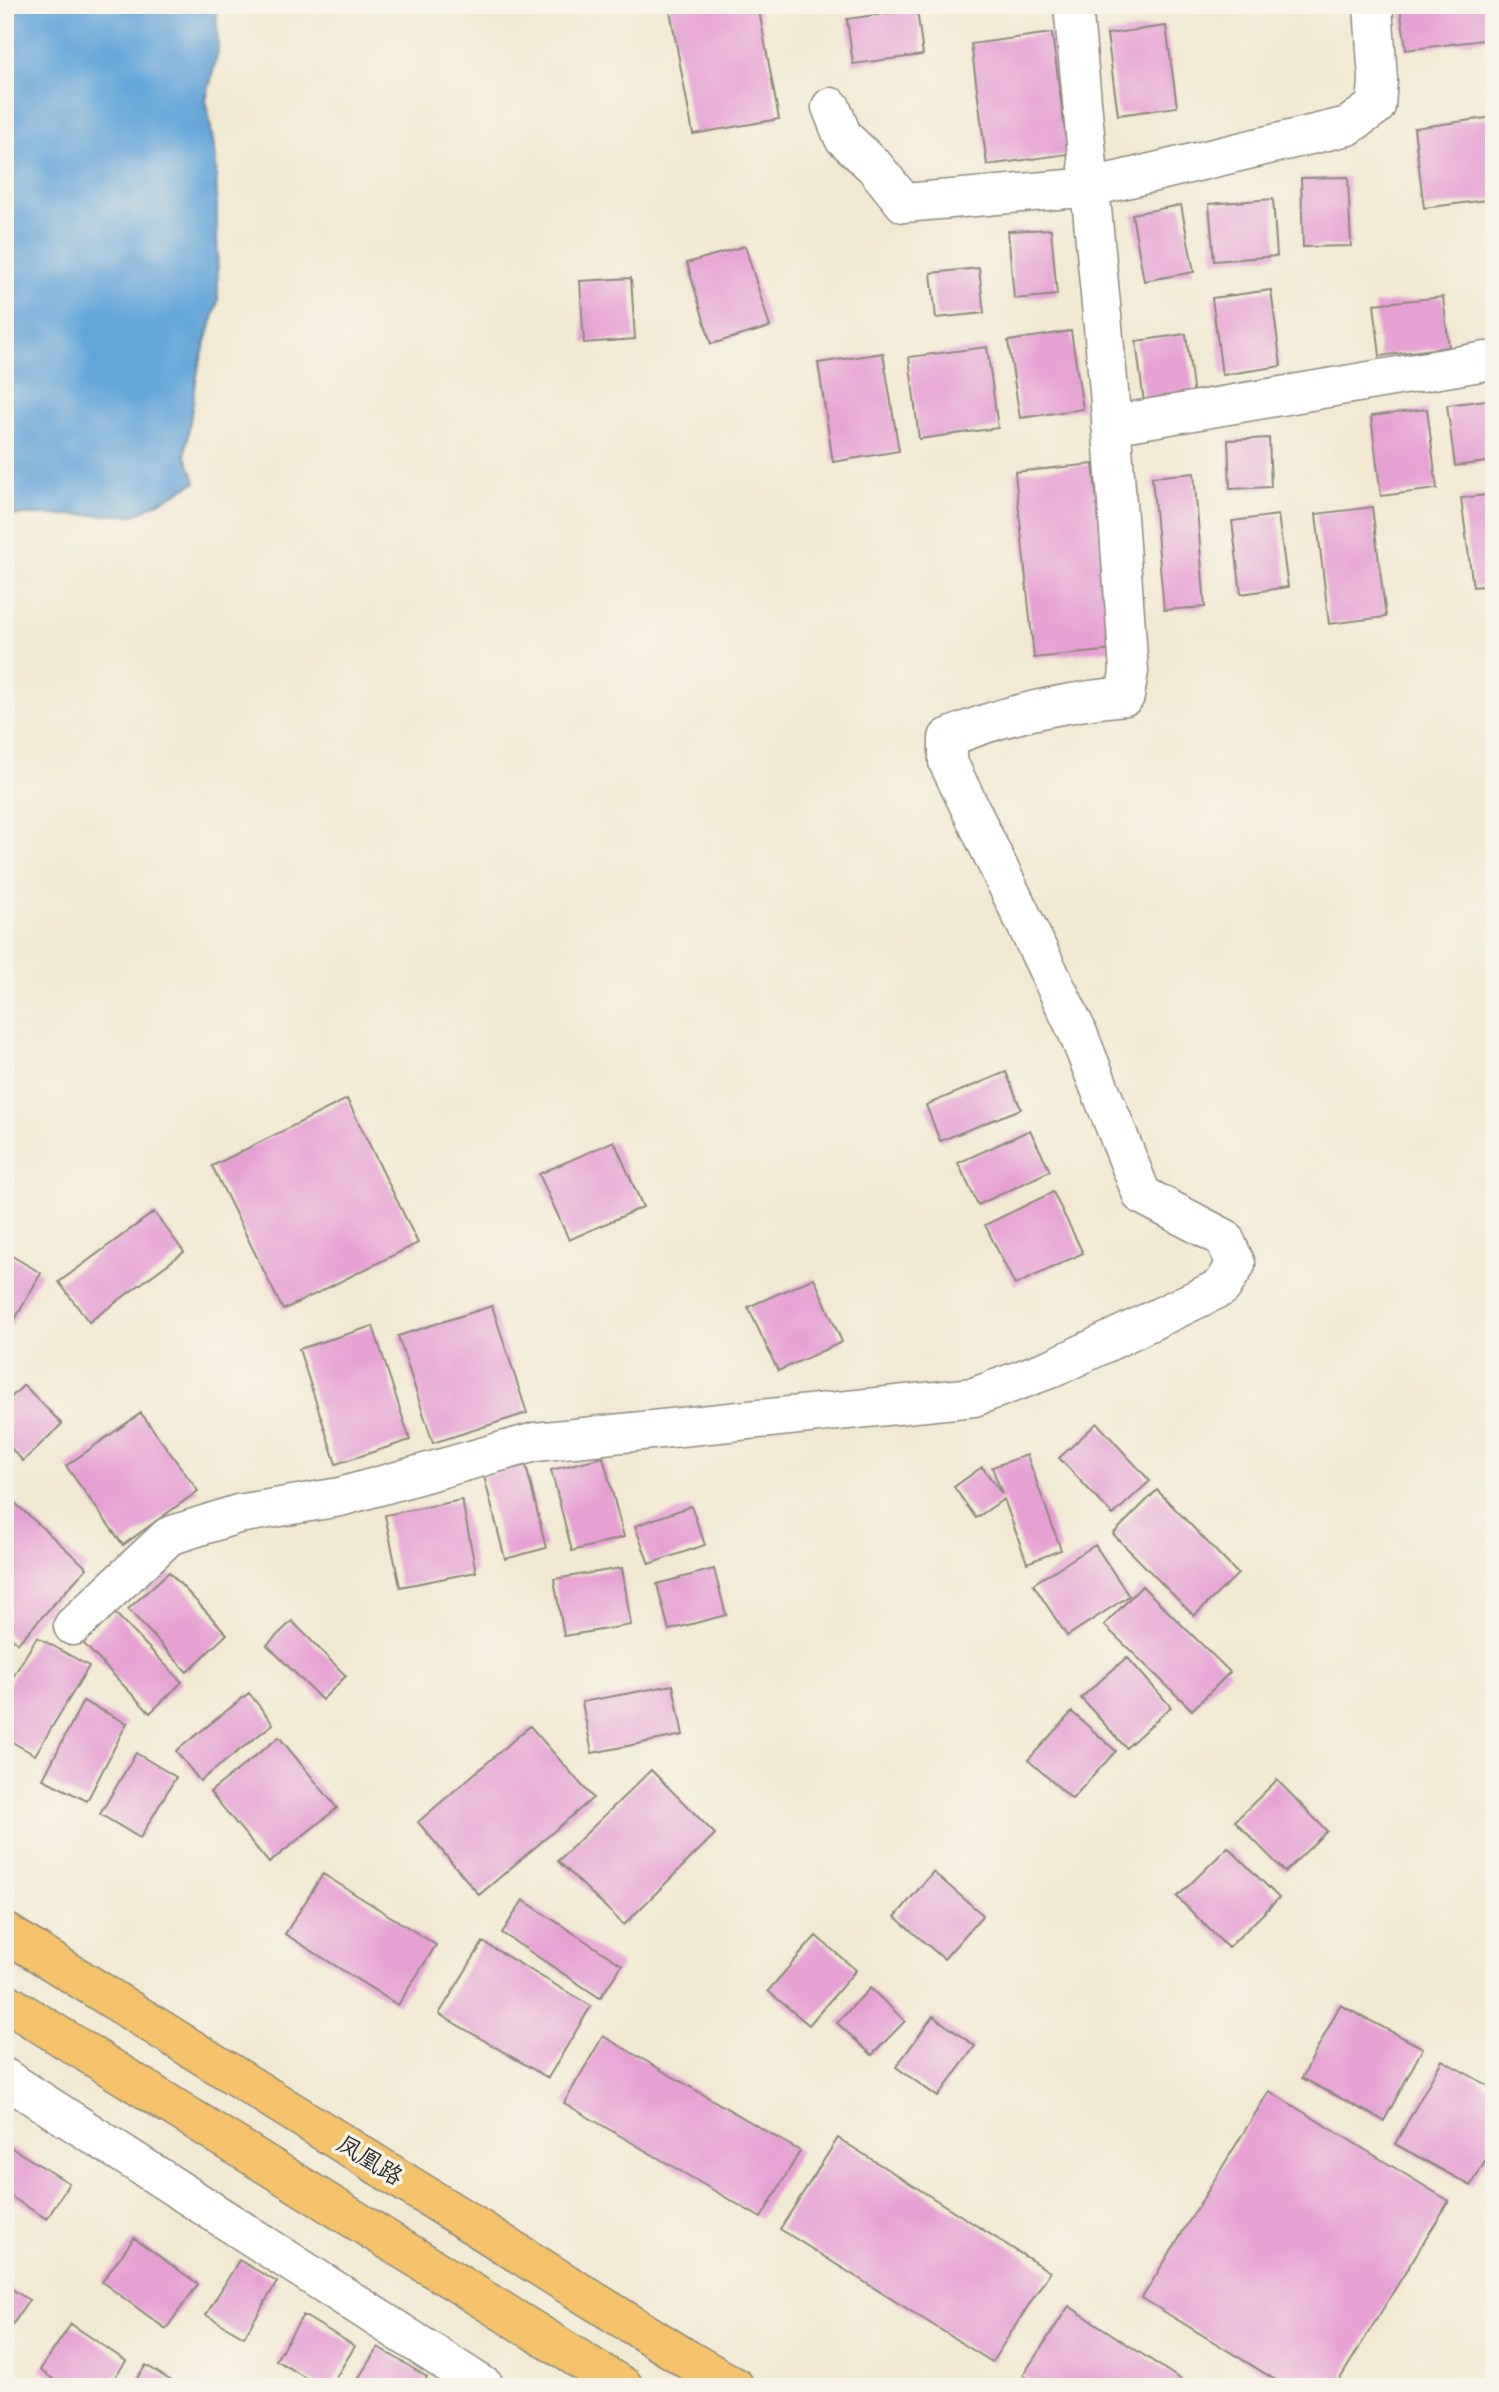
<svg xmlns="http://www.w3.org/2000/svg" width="1499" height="2392" font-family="Delius,'LXGW WenKai TC',sans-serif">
	<rect width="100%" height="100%" fill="#f7f3e8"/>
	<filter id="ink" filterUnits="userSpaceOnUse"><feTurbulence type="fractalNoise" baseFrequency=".0143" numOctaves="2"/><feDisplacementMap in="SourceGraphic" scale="14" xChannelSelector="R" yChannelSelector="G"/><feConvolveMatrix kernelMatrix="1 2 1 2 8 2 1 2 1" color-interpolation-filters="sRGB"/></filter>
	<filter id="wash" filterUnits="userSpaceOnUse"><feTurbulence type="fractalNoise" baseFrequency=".00686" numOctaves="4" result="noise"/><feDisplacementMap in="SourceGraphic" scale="28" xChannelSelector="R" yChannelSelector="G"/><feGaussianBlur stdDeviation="1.57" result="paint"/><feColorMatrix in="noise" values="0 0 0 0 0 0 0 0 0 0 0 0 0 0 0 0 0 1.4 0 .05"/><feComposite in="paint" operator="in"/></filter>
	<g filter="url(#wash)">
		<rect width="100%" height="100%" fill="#f1e9d2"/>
		<path fill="#65a6d8" stroke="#486882" stroke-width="2" d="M5 5H216L218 51 206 100 216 159 218 301 198 369 185 454 196 482 135 515H5Z"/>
		<g id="blocks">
			<path fill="#e5a1d4" d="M669 5H758L779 119 693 134Z
				M1400 5H1486L1491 39 1406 50Z
				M917 9 923 55 853 64 847 19Z
				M1166 26 1177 107 1118 115 1107 34Z
				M1052 33 1068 154 987 165 971 44Z
				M1494 117V199L1424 208 1414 128Z
				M1348 177 1351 246 1303 247 1301 178Z
				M1273 199 1277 256 1214 261 1209 204Z
				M1181 205 1194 272 1144 281 1132 214Z
				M1051 229 1057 295 1014 299 1008 231Z
				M745 246 770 327 711 344 687 263Z
				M979 268 984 313 936 318 931 273Z
				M631 278 635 339 584 343 580 281Z
				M1271 290 1281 366 1222 375 1212 298Z
				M1443 297 1449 347 1380 356 1374 304Z
				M1071 331 1083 409 1020 418 1008 341Z
				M1186 334 1194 396 1144 403 1136 341Z
				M987 347 998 428 919 439 909 357Z
				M883 353 899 451 833 462 818 363Z
				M1494 399V461L1455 466 1447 405Z
				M1427 409 1437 489 1381 496 1371 416Z
				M1269 438 1271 487 1230 489 1228 440Z
				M1093 464 1113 650 1034 658 1015 472Z
				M1194 473 1205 607 1164 610 1152 477Z
				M1494 494V585L1473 587 1461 498Z
				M1372 507 1386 617 1329 624 1316 514Z
				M1278 515 1288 587 1241 594 1232 521Z
				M1006 1072 1021 1109 940 1141 926 1105Z
				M347 1099 418 1243 283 1310 212 1166Z
				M1030 1130 1050 1171 978 1205 958 1163Z
				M614 1141 643 1207 569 1240 539 1174Z
				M1053 1192 1083 1253 1015 1285 985 1225Z
				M154 1212 184 1252 89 1322 59 1282Z
				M5 1252 41 1273 5 1337Z
				M814 1278 842 1342 778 1371 748 1307Z
				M492 1306 527 1413 433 1443 398 1336Z
				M373 1326 410 1440 336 1464 299 1349Z
				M24 1385 62 1424 23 1461 5 1442V1403Z
				M141 1413 198 1491 123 1545 66 1466Z
				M1097 1423 1150 1481 1113 1515 1059 1458Z
				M1027 1455 1061 1550 1027 1563 1004 1499 976 1518 954 1487 982 1467 1002 1494 992 1467Z
				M603 1457 624 1537 572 1551 551 1470Z
				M526 1465 546 1548 505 1559 484 1476Z
				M1157 1490 1238 1574 1194 1616 1113 1534Z
				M5 1494 87 1568 18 1643 5 1632Z
				M462 1500 476 1572 400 1587 385 1515Z
				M691 1506 705 1545 649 1564 635 1526Z
				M1095 1545 1129 1596 1067 1636 1033 1584Z
				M622 1568 631 1625 564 1636 554 1579Z
				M714 1569 726 1615 669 1630 657 1584Z
				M169 1572 227 1634 187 1672 128 1609Z
				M1142 1586 1230 1672 1192 1710 1104 1625Z
				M115 1613 182 1682 150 1713 83 1643Z
				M292 1621 346 1676 322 1700 267 1645Z
				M37 1637 89 1666 35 1755 5 1738V1690Z
				M1127 1657 1171 1707 1126 1748 1081 1698Z
				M673 1685 683 1735 592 1753 582 1702Z
				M249 1693 273 1724 200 1781 176 1751Z
				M83 1701 127 1723 87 1801 43 1779Z
				M1072 1712 1116 1751 1072 1799 1028 1760Z
				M530 1726 593 1798 479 1895 418 1822Z
				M279 1737 337 1808 269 1863 210 1792Z
				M136 1753 176 1777 140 1838 100 1814Z
				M651 1770 715 1834 624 1925 558 1861Z
				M1277 1780 1327 1831 1285 1872 1235 1821Z
				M1228 1847 1279 1898 1228 1948 1177 1897Z
				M933 1872 983 1915 944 1959 895 1917Z
				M323 1874 436 1945 398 2005 285 1934Z
				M523 1900 622 1965 600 1998 502 1933Z
				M816 1936 856 1970 809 2025 768 1991Z
				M483 1942 591 2006 548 2078 439 2014Z
				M870 1988 905 2021 872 2055 837 2023Z
				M1340 2005 1423 2048 1384 2121 1302 2078Z
				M933 2016 975 2046 938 2097 896 2067Z
				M603 2036 800 2151 761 2218 564 2103Z
				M1442 2060 1494 2089V2146L1471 2186 1395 2144Z
				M1269 2091 1449 2201 1335 2387H1287L1142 2298Z
				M838 2138 1050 2272 992 2362 780 2229Z
				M5 2144 69 2183 47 2219 5 2193Z
				M134 2238 198 2284 166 2329 102 2282Z
				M239 2260 277 2282 244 2337 206 2315Z
				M5 2285 29 2300 5 2336Z
				M1069 2306 1192 2387H1040L1023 2375Z
				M303 2315 355 2346 330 2387H321L276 2360Z
				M71 2324 126 2361 108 2387H65L40 2370Z
				M378 2347 427 2377 421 2387H353Z
				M146 2365 178 2385 177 2387H131Z"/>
		</g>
	</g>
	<g filter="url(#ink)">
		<use href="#blocks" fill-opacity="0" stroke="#8e8a7e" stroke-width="2"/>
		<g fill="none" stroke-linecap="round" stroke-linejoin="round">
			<defs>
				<path id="minor" d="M831 107 843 137 875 167 904 203 1092 187 1348 126 1376 106 1378 80 1373 5
					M1111 425 1486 361
					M73 1626 169 1536 238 1514 340 1497 535 1442 974 1397 1055 1367 1222 1287 1236 1264 1224 1238 1142 1195 1077 1031 948 762V738C1003 714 1065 702 1125 696L1129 671 1109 391 1073 5
					M5 2078 485 2387"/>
				<path id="highway" d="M5 1932 687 2359 735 2387
					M5 2002 624 2387"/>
			</defs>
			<use href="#minor" stroke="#8e8a7e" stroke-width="41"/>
			<use href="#highway" stroke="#8e8a7e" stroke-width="41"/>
			<use href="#minor" stroke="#fff" stroke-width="38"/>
			<use href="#highway" stroke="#f3c26a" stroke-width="38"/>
		</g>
	</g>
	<g text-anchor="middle" stroke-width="7" stroke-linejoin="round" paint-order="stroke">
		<g font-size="24" fill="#2b2b2b" stroke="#f7f3e8">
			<text transform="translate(370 2160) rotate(32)" y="8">凤凰路</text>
		</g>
	</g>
	<rect width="1499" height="2392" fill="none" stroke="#f7f3e8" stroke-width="28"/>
</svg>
